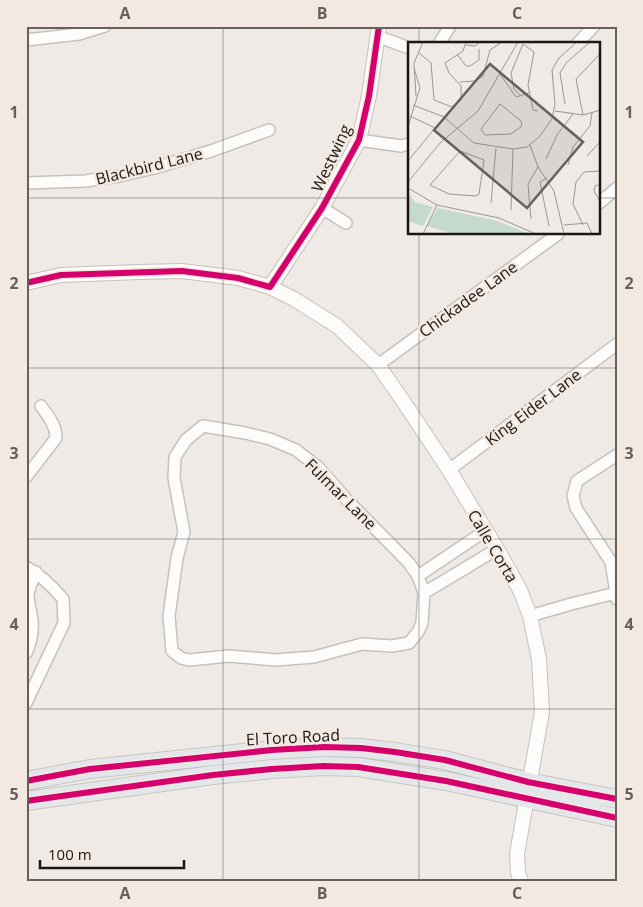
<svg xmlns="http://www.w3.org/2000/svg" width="643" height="907" font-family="'Open Sans',sans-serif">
	<rect width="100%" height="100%" fill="#efeae5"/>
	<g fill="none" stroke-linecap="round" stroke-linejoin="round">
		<defs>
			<path id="minor" d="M377 36 409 48
				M26 40 79 34 105 26
				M439 44 450 26
				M577 44 594 26
				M359 140 401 146 409 144
				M26 183 85 181 119 176 154 168 211 151 269 130
				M599 203 617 188
				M322 208 346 223
				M378 365 558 234
				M203 426 245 433 270 439 296 450 318 467 347 500 409 563 418 576 424 593 422 623 418 632 409 643 392 646 362 644 314 657 276 660 229 656 189 660 181 658 172 651 169 616 177 558 184 532 174 478 175 457 186 440Z
				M617 455 577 481 573 496 576 508 611 562 617 599
				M449 470 617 344
				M26 477 56 438C56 425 48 416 41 406
				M26 567C41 575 52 586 63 599L64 623 26 703
				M418 576 485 531
				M424 593 497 549
				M530 616 571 604 616 593
				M26 653C32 640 34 628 31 614 30 608 28 602 28 595 29 587 33 579 36 572"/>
			<path id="tertiary" d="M26 283 61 275 139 272 182 271 238 278 270 287 294 299 337 326 378 365 403 401 449 470 497 549 520 590 530 616 539 659 542 712 517 854 518 873 521 881
				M270 287 322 208 359 140 369 96 379 26"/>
			<path id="primary" d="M26 781 90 769 272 750 324 747 361 748 395 752 445 760 528 782 617 799
				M26 801 213 775 272 769 323 766 358 767 446 781 617 818"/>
		</defs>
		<use href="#minor" stroke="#c5c1bd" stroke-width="14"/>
		<use href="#tertiary" stroke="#c5c1bd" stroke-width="16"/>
		<use href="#primary" stroke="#c7c5c2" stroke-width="20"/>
		<use href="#minor" stroke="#fdfcfb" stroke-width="11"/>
		<use href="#tertiary" stroke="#fdfcfb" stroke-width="14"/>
		<use href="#primary" stroke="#e4e7ea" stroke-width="18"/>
		<defs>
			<path id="cycleway" d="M26 283 61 275 182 271 238 278 270 287 322 208 359 140 369 96 379 26
				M26 781 90 769 272 750 324 747 361 748 395 752 445 760 528 782 617 799
				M26 801 213 775 272 769 323 766 358 767 446 781 617 818"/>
		</defs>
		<use href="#cycleway" stroke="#f3e9e1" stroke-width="9"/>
		<use href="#cycleway" stroke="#d6006c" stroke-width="6"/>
	</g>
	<path fill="none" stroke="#65615d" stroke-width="1" stroke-opacity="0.55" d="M223 26V881M419 26V44M26 198H409M599 198H617M419 234V881M26 368H617M26 539H617M26 709H617"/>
	<g text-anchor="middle" stroke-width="5" stroke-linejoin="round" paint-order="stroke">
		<g font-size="16" fill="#1b1714" stroke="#f3e9e1">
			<text transform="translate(331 158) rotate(-65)" y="6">Westwing</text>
			<text transform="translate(149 166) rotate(-14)" y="6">Blackbird Lane</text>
			<text transform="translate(468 299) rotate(-36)" y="6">Chickadee Lane</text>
			<text transform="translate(533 407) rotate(-37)" y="6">King Eider Lane</text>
			<text transform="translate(341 494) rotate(45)" y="6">Fulmar Lane</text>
			<text transform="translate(493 546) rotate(59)" y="6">Calle Corta</text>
			<text transform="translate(293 737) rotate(-3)" y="6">El Toro Road</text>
		</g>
	</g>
	<g transform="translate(408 42)">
		<rect width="192" height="192" fill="#efeae5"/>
		<path d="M0 151 7 160 25 165 15 184 0 179ZM30 166 89 179 121 192H46L19 184Z" fill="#c4dacc"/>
		<path fill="none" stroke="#9a9691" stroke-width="1" d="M58 3 67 4 72 0M10 10 23 21 26 58 44 65 53 58V44L41 31 37 21 55 9 58 0M49 12 58 24H62L71 18V7M92 32 108 55 121 51M52 40 67 39 75 34 82 8 94 0M8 54 6 21 15 0M113 54 106 47 103 31 115 2 126 10 120 43 125 68 130 69M92 62 113 79 114 84 103 92 77 93 73 87ZM157 62 152 31 158 21 182 0M5 63 36 75 66 101 105 107 119 105 131 95 144 77 147 62 144 28 151 16 169 0M147 69 175 73 193 68M175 73 168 37 193 11M0 84 12 46 6 26M122 103 130 125 146 149 156 192M52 109 76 118 71 152 68 154 41 152 22 143ZM179 114 193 99M138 117 149 93 165 72M0 119 27 86 2 74M160 123 165 105 182 84 184 71M139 136 132 140 141 184M0 140 32 101 70 69 110 0M193 142 187 144 186 149 193 161M0 146 29 163 91 176 128 192M83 161 88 106M103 168 105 107M123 177 120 142 130 125M156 183 179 181 184 192M175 183 165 162 168 140 176 130 193 129M15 192 29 163"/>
		<path fill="#65615d" fill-opacity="0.15" stroke="#65615d" stroke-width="2.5" d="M82 22 175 100 119 166 26 88Z"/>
		<rect width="192" height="192" fill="none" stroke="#1b1714" stroke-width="2.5"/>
	</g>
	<rect width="643" height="907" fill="none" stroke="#f3e9e1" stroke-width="55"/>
	<path d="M40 860v8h144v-8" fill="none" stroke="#1b1714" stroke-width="2.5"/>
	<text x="48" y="860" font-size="15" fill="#1b1714" stroke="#f3e9e1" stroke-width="4" paint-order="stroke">100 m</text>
	<rect x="28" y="28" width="588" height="852" fill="none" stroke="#65615d" stroke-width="2"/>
	<g font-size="16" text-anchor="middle" font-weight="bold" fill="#65615d">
		<text x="125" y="19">A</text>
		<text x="322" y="19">B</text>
		<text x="517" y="19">C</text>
		<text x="14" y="118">1</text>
		<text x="629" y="118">1</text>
		<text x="14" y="289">2</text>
		<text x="629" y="289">2</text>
		<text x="14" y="459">3</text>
		<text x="629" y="459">3</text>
		<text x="14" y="630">4</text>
		<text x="629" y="630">4</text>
		<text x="14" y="800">5</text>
		<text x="629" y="800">5</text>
		<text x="125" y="899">A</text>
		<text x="322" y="899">B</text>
		<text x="517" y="899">C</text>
	</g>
</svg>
